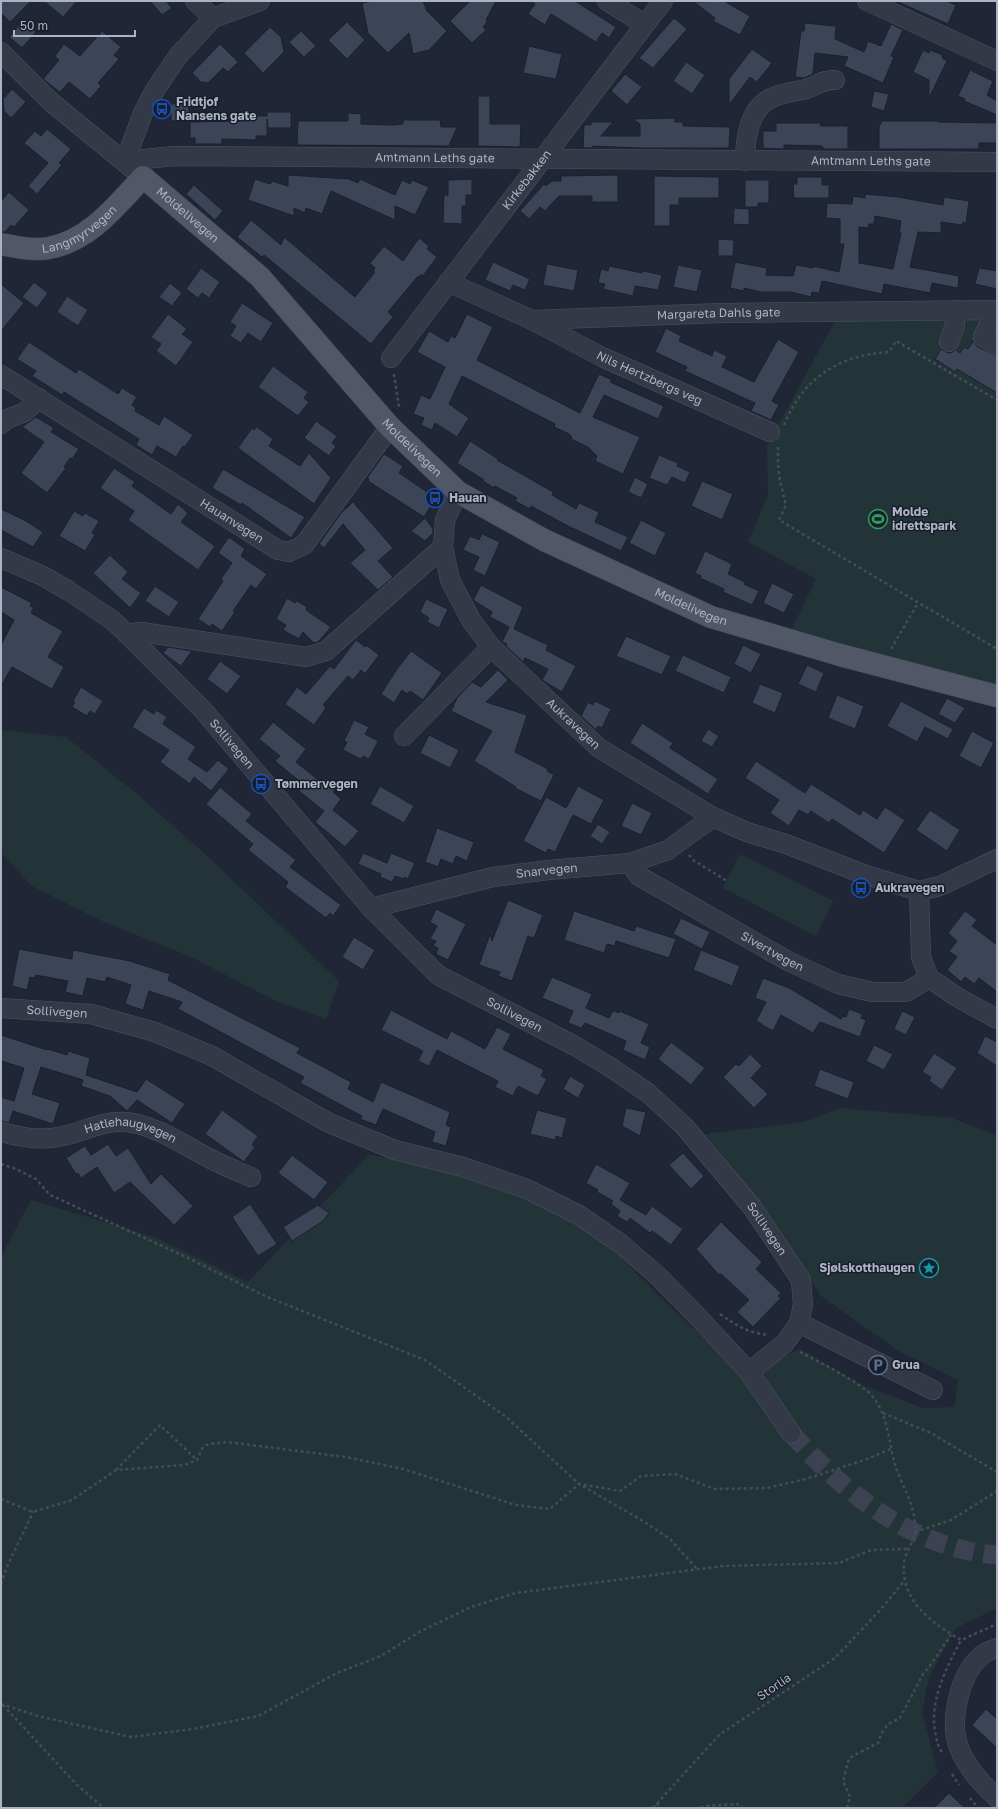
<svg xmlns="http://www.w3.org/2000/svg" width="998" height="1809" font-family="'Golos Text',sans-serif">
	<rect width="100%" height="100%" fill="#202636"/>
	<path fill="#233439" d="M997 316V685L788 637 816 579 748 542 768 495 767 446 837 317Z
		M1 730 66 737 138 795 205 854 339 981 326 1019 274 1000 189 956 102 921 32 886 1 853Z
		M740 854 833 901 816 936 723 888Z
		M840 1108 952 1118 997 1136V1608L956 1628 929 1677 922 1713 938 1772 902 1808H1V1257L31 1200 154 1237 248 1282 369 1155 460 1168 586 1222 659 1296 716 1350 748 1385 771 1362 800 1349 864 1386 923 1408 954 1407 958 1380 897 1350 821 1296 761 1203 705 1134 803 1122Z"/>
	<path fill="#3c4457" stroke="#1b202e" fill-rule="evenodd" d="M1 1H31L10 22 1 13Z
		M44 1H77L63 17Z
		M150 1H166L172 8 162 15Z
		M372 1H423L427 11 447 31 429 50 413 54 409 33 388 53 368 33 362 3Z
		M470 1H496L486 20 487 22 483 27 486 30 472 43 450 21Z
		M530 1H575L616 27 609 38 602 33 596 42 551 14 545 25 528 14 535 4Z
		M724 1 750 16 740 35 713 21 715 18 694 2Z
		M896 1H946L956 5 948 24Z
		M674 18 687 29 653 68 639 58Z
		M23 21 36 32 22 48 9 37Z
		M347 22 365 40 347 59 328 40Z
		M805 23 836 26 835 39 864 52 868 41 881 46 891 24 903 30 891 56 894 57 883 83 844 66 848 57 815 53 813 74 804 78 795 77 801 31H804Z
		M270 27 281 37 284 52 263 73 244 53Z
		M102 31 121 47 114 55 119 59 98 83 101 86 90 99 69 82 60 92 43 79 59 60 55 56 64 44 80 56Z
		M301 31 316 46 304 57 289 42Z
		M220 44 238 62 228 72 223 68 208 83 201 82 192 73Z
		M529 46 562 54 556 79 523 73Z
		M752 49 772 63 757 82 750 77 729 105V79Z
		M923 50 929 53 930 50 943 55 942 58 947 61 929 98V80L913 72Z
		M686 62 705 75 692 94 673 81Z
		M970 70 993 81 987 95 997 101V115L964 101 965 99 958 96Z
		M625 74 642 87 627 105 611 91Z
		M12 89 26 102 11 118 4 111 3 99Z
		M874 91 889 94 884 111 871 107Z
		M478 96H490V124H521L520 147 478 146Z
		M171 104H189V121H171Z
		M267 112H291V128H268L267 119V136H256V140L222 139V144H195V138H190V122L241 121V116H267Z
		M348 113 361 114V124L392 125 403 124V120H440L441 127H457L449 146 297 145 298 121H348Z
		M675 118V122H683V126L730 127 729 148H640L593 146 591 148H583L584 125H591V122H613L601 136H640V124L633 119Z
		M882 121H938V122L997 123V143H979V149H879V127Z
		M776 123H821L820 126H848V149H824L822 146 784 145V149L763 148V131H776Z
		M47 129 71 149 59 163 62 165 37 194 28 186 48 163 24 143 35 131 41 136Z
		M288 175 349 179 358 183 360 179 395 195 402 180 410 184 412 180 429 187 415 215 395 206V220L331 191 322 214 306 208 305 213 294 208V216L248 200 255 179 270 184 272 181 288 186Z
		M618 175V202H592V196H559L545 211 540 207 529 219 520 211 544 184 546 186 552 181H561V176Z
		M654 176 719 177V198H679V205H670V226H654Z
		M797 177H822V185H829V198H794L793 184H797Z
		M472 179V195H466V206H462V224L443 223 444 194 448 196V180Z
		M745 180H769V203H758V207H745Z
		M194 185 223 211 215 220 186 194Z
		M9 192 29 210 14 227 11 225 5 232H1V201Z
		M865 194 898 197 943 205 944 197 969 201 966 223 963 222 962 225 941 222V233L918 232 910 267 959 276 958 288 932 283 930 293 884 284 882 294 822 281 819 293 812 292 811 297 791 292H761L744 288V291L730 288 735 262 767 268 766 275 793 276 796 265 813 268V266L839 272 844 244H840V219L826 218 827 203 852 204 853 196 865 198ZM875 216 901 221 899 233H901L893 269 859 263V227L868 228 869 224H874Z
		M734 208 749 209V225L733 224Z
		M251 220 281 245 284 237 355 297 375 272 373 271 375 268 370 263 384 246 403 261 419 238 429 246 427 249 437 257 423 276 421 274 419 277 418 276 388 312 393 317 371 344 264 255 262 257 237 237Z
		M718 239 734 240 733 256H718Z
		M493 262 530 279 525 290 513 285 510 291 485 280Z
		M547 264 578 270 574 291 543 285Z
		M678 265 702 270 697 292 673 287Z
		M609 266 642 273 643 271 662 275 658 290 635 286 633 296 603 289 605 284 598 283 601 269 608 271Z
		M201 268 220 282 209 298 202 293 198 298 186 289Z
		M979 268 997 271V289L975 284Z
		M34 282 48 293 37 308 22 297Z
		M170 283 182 293 172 306 159 297Z
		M1 284 24 303 1 331Z
		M67 296 88 310 78 326 57 312Z
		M242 303 273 323 261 342 248 333 241 343 230 336 236 326 230 322Z
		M168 314 187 329 182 334 193 342 176 366 156 351 161 344 151 337Z
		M467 314 493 327 477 360 580 413 599 374 612 380 610 382 664 406 658 419 604 395 593 417 640 437 623 474 595 461 597 456 588 447 571 439 572 437 569 434 554 427 555 424 462 376 449 404 469 418 457 437 435 423 432 430 421 425 424 418 413 414 421 395 430 399 445 367 417 352 429 331 448 342 451 336 455 338Z
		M666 328 681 336 679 341 712 356 714 350 727 356 722 367 754 382 778 339 799 352 772 401 779 405 771 420 751 411 755 403 685 371 687 367 655 352Z
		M973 341 978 347 997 356V393L957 369 955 372 935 359 941 349 946 352 951 353 956 350 960 353 964 347 968 349Z
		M29 342 76 373 79 369 118 394 122 388 137 397 132 405 136 408 135 411 159 425 164 416 193 435 185 447 183 446 176 457 157 446 152 455 136 445 139 439 64 392 62 395 32 376 36 371 17 359Z
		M273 366 308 392 304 398 309 402 298 416 258 387Z
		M36 417 54 428 51 432 79 449 72 459 70 458 64 467 66 468 47 493 21 473 44 442 22 427Z
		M316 421 337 436 332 443 336 446 329 456 304 438Z
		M257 427 273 439 269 446 300 466 309 453 331 478 314 504 238 448 252 428 254 430Z
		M470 441 498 459 497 460 553 492 552 495 576 509 579 503 599 512 595 522 628 537 621 551 566 525 531 506 530 509 515 501 517 498 495 486 494 488 483 481 484 480 457 463Z
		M384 454 403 466 399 473 436 498 424 517 368 481 369 479 367 478Z
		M659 455 678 463 677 466 690 472 685 483 672 477 667 485 649 478Z
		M114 468 135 482 132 486 171 514 178 504 188 513 181 522 215 546 198 570 128 520 134 511 100 488Z
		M223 469 305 517 291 538 242 503 241 505 212 488Z
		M635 477 648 484 641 498 628 492Z
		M702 481 733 494 722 520 691 506Z
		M353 502 393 548 378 561 393 577 378 590 350 563 365 550 343 524 324 548 319 544 341 513Z
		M1 509 26 521 43 532 33 547 1 530Z
		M74 511 83 516 85 513 99 521 92 533 95 535 85 551 59 536Z
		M425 518 433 529V533L425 541 411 531Z
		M641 520 666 533 655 556 629 543Z
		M482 534 500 542 485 576 473 570 479 557 463 550 470 536 479 540Z
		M229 537 245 549 241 556 267 574 256 589 251 585 233 611 235 612 222 631 212 624 210 627 198 619 223 581 221 579 232 563 218 553Z
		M705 551 732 564 728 574 745 582 744 584 759 591 752 605 723 592 724 589 700 578 701 576 695 573Z
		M110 555 128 572 122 579 141 593 130 608 93 573Z
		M772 583 794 594 784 613 763 603Z
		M481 585 523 607 514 629 548 645 546 650 576 666 562 692 542 680 548 669 525 658 523 662 506 646 507 644 502 642 509 627 490 617 492 612 473 600Z
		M155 586 179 602 169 617 145 601Z
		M1 587 32 603 30 606 34 607 31 613 63 631 48 657 64 667 52 689 12 667 1 686V645L14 620 1 612Z
		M287 598 295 603 297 601 307 607 306 610 331 627 318 642 314 643 303 632 299 639 283 630 286 625 276 619Z
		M426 599 448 609 439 628 427 622 429 618 420 612Z
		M626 636 671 656 662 675 616 656Z
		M356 640 365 647 366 645 379 655 365 674 361 670 353 680 348 676 323 705 326 708 314 725 285 704 297 687 306 694 330 666 334 669Z
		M743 645 761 654 751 673 734 664Z
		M168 647 192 651 181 666 163 653Z
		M411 651 442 673 423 700 410 691 407 694 402 690 394 703 381 694 397 669Z
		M683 655 731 677 724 693 675 671Z
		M220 661 241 676 227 694 207 679Z
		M807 665 824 673 816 692 798 684Z
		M498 670 508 680 486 702 527 715 515 752 548 769 547 771 554 775 541 801 515 788 516 787 474 761 492 731 451 711 457 698 472 682 481 687Z
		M760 684 783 693 775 713 752 703Z
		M81 687 103 701 95 714 90 711 87 716 72 707 75 702 73 701Z
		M837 695 864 706 855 729 828 718Z
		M947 698 965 708 955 723 938 714Z
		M595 701 611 709 602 728 598 726 596 730 581 716 588 702 593 705Z
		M901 701 953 729 948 739 925 727 917 742 887 726Z
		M144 708 154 714 156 710 167 717 163 724 196 747 188 759 207 772 218 760 229 769 211 791 194 777 190 784 160 762 169 750 132 727Z
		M354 720 369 727 365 734 378 741 369 759 363 756 361 759 343 750 347 742 344 741Z
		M273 722 306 749 296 762 322 783 326 778 337 787 333 792 341 799 333 810 359 831 345 847 315 822 324 811 299 791 304 785 275 761 280 756 259 739Z
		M642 723 673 743 670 748 718 779 708 794 630 743Z
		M708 729 719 736 712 747 701 741Z
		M972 731 994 743 981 768 959 756Z
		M429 735 459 750 450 768 420 753Z
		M756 761 805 793 811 784 860 815 863 810 877 819 885 807 905 820 884 853 832 819 829 823 811 811 808 815 799 810 789 826 770 813 779 800 745 778Z
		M380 786 414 806 404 823 370 804Z
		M578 786 604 800 591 824 573 815 555 852 548 849 546 853 523 841 546 797 566 808Z
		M220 787 252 814 246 821 296 860 290 867 341 905 333 916 330 913 326 918 285 887 288 882 248 850 253 844 206 804Z
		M632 803 652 813 641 835 621 826Z
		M930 810 960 830 947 851 916 830Z
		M598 824 610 832 602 844 590 836Z
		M437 828 474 842 467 861 456 856 453 864 441 859 438 867 425 862Z
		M363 853 387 863 391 853 415 863 408 879 404 877V879L395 876 392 882 380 877 381 874 358 864Z
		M508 900 543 915 534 938 528 936 512 981 498 976 500 972 479 965 490 934 492 941Z
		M436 909 466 924 448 960 436 954 438 948 433 946 436 941 430 939 437 926 430 922Z
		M574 911 634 931 636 926 676 939 669 958 616 941 615 946 607 944 604 953 564 940Z
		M965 911 977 920 972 926 997 945V992L979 978 974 984 965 977 961 982 947 970 957 957 949 951 957 941 948 933Z
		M681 918 710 932 702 949 673 934Z
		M354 937 375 950 363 970 342 957Z
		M19 949 72 959 73 950 130 961 170 974 168 980 300 1048 297 1053 351 1082 348 1089 373 1102 381 1082 450 1112 446 1125 451 1127 446 1146 432 1142 435 1132 383 1109 376 1125 360 1119 362 1116 300 1083 304 1077 178 1009 182 1002 149 991 143 1010 125 1004 131 985 107 977 105 982 87 978 83 996 65 992 68 981 36 975 35 978 30 977 27 990 12 986Z
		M701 950 740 966 732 986 693 970Z
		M552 977 592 994 586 1008 609 1018 613 1011 619 1013 620 1011 649 1024 641 1043 650 1047 645 1060 623 1050 626 1041 585 1023 581 1028 568 1023 573 1011 542 998Z
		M763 978 789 988 841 1019 842 1016 846 1017 849 1009 862 1014 861 1018 866 1020 860 1037 820 1022 813 1033 781 1015 773 1031 762 1025V1024L756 1021 766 1002 755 998Z
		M391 1010 447 1039 451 1031 485 1049 497 1027 511 1034 503 1049 544 1070 541 1076 547 1079 538 1096 518 1086 513 1096 495 1087 498 1081 437 1050 429 1066 418 1061 423 1051 381 1030Z
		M902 1011 915 1017 906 1035 894 1029Z
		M1 1035 47 1050 48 1049 67 1055 68 1051 90 1058 86 1075 137 1092 146 1079 185 1104 172 1123 137 1100 127 1111 110 1096 81 1086 83 1080 41 1067 32 1094 60 1103 53 1124 13 1111 9 1123 1 1121V1097L14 1101 24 1068 1 1061Z
		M985 1036 997 1042V1066L977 1053Z
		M671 1042 705 1068 691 1085 658 1059Z
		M874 1045 893 1054 884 1070 866 1061Z
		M934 1053 957 1068 942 1090 929 1081 931 1077 922 1072Z
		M750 1054 762 1066 751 1078 768 1094 754 1108 723 1077 736 1064 739 1066Z
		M820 1069 854 1082 848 1099 814 1086Z
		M570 1076 585 1085 578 1098 563 1089Z
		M626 1108 646 1112 640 1136 622 1126Z
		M222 1110 258 1136 252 1145 255 1147 244 1162 205 1134Z
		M537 1110 567 1118 562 1138 556 1136 555 1140 530 1134Z
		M108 1144 116 1156 128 1148 151 1184 161 1174 193 1206 174 1225 130 1182 114 1193 97 1167 81 1178 78 1173 76 1174 66 1158 85 1146 91 1155Z
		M683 1153 704 1176 691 1189 669 1165Z
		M292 1155 328 1182 314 1200 278 1173Z
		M596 1164 630 1183 620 1200 646 1215 652 1206 683 1229 671 1245 652 1231 650 1233 630 1218 627 1222 617 1216 620 1211 611 1204 613 1201 597 1192 598 1190 586 1183Z
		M250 1204 277 1244 258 1256 232 1217Z
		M318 1205 329 1213 323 1221 292 1241 283 1227Z
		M721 1222 762 1262 756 1269 781 1293 778 1296 781 1298 753 1327 737 1312 749 1300 721 1274 719 1275 696 1249Z
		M986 1709 997 1719V1748L972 1725Z
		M949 1793 965 1808H934Z"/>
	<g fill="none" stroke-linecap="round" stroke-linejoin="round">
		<path stroke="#3c4252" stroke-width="19" stroke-dasharray="19 10" stroke-linecap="butt" d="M791 1433C844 1493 914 1549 997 1555"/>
		<defs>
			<g id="minor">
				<path d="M195 1 213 18"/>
				<path id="s1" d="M260 1 213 18 178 56 155 90 143 113 125 161 174 156 997 162"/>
				<path d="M607 1 644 24"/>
				<path d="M867 1 997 61"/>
				<path d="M1 52 51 102 133 169"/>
				<path d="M745 161C745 140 749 111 768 100 779 93 794 92 806 89 817 86 823 79 835 80"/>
				<path id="s2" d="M448 282 532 320 722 313 997 310"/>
				<path d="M992 310 991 321 983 337 997 345"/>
				<path id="s3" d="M532 320 602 357 770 432"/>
				<path d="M949 342 955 325V310"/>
				<path id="s4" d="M391 358 663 1"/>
				<path id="s5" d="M1 375 278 550 289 552 304 545 390 427"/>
				<path d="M1 424 7 419 25 412 39 398"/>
				<path id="s6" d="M458 492 445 520 443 547 450 580 471 620 491 647 599 748 713 817 747 832 786 844 866 875 919 891 940 886 997 859"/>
				<path id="s7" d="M1 558 43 576 69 591 112 620 127 634 203 710 371 908 438 975 575 1046 610 1067 648 1093 684 1126 752 1207 801 1280 803 1305 799 1323 785 1343 749 1372"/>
				<path d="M127 634 141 632 306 657 326 651 443 547"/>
				<path d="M404 736 491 647"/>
				<path id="s8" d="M630 863 639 876 788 961 838 984 872 992H906L929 978"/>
				<path d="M919 891 921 957 929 978 957 997 997 1019"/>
				<path id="s9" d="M371 908 493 877 549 870 630 863 668 850 713 817"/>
				<path id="s10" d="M1 1008 91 1014 155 1032 212 1056 329 1123 395 1150 463 1167 527 1189 579 1215 621 1244 658 1276 699 1318 749 1372 791 1433"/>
				<path id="s11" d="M1 1132C20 1137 39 1141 58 1137 81 1133 103 1120 126 1122 155 1125 182 1144 207 1157 221 1165 237 1171 251 1177"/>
				<path d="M799 1323 933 1390"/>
				<path d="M997 1648C992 1650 985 1652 981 1656 959 1675 948 1724 960 1750 967 1768 983 1785 997 1798"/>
			</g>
			<g id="major">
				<path id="s12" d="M1 244C16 247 34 251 49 248 89 241 117 205 143 177L260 277 390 427 458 492 544 540 711 617 840 655 997 696"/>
			</g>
		</defs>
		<use href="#minor" stroke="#4e5362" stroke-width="20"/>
		<use href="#major" stroke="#3d4251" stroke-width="23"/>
		<path stroke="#404f55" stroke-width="2.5" stroke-dasharray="3 3" stroke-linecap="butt" d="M394 374 399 407
			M784 425C803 378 839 355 889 352L896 341 997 400
			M778 447V465L780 481 786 505 779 520 997 649
			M891 649 918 603
			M689 855 693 860 727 881
			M1 1164 16 1169 36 1179 50 1195 182 1255 265 1296 425 1360 505 1416 579 1484 643 1521 670 1539 697 1569
			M720 1314C737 1326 746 1332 768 1335
			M800 1352C819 1362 860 1382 872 1396 888 1414 889 1443 895 1465 902 1486 917 1508 915 1531 915 1540 906 1551 904 1562 900 1601 932 1623 961 1640L997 1624
			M883 1413 931 1433 997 1472
			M116 1470 160 1425 197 1460
			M1 1499 33 1512 72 1500 116 1470 184 1465 197 1460 203 1447 209 1444 227 1442 346 1457 403 1469 516 1505 550 1509 579 1484 620 1491 641 1476 675 1474 715 1489 767 1488 806 1479 867 1459 891 1449
			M915 1532 951 1520 997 1491
			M1 1584C9 1558 23 1536 33 1511
			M1 1704 38 1716 131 1737 193 1729 258 1716 337 1673 381 1656 421 1631 471 1607 516 1593 723 1566 839 1563 871 1550 908 1549
			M3 1705 78 1786 104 1808
			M942 1752C937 1746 937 1739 935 1732 930 1698 946 1669 961 1640
			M952 1774 959 1785
			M970 1798 978 1808
			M657 1803 660 1808
			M653 1808 719 1735 835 1658 882 1608 904 1581
			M701 1808 704 1806 737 1804 743 1808
			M847 1808 850 1797 843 1781 849 1758 878 1743 881 1734 888 1724 900 1718 923 1674 932 1663 951 1635"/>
		<use href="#minor" stroke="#343947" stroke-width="19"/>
		<use href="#major" stroke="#515767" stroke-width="22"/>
	</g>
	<defs>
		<symbol id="bus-ring" viewBox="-11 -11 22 22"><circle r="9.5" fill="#191e2b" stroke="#1a4fb4" stroke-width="1.5"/><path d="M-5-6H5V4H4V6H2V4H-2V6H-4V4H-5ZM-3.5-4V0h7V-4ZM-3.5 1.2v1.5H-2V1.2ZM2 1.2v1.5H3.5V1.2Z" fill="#1a4fb4"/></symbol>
		<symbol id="stadium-ring" viewBox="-11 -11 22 22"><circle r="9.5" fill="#191e2b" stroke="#2e9e5b" stroke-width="1.5"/><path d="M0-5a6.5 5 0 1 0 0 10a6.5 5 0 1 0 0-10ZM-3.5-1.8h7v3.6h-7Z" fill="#2e9e5b"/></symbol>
		<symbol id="sight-ring" viewBox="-11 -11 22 22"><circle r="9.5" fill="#191e2b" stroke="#0f9aa8" stroke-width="1.5"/><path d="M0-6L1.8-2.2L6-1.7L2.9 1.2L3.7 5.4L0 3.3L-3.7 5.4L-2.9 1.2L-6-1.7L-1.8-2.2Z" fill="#0f9aa8"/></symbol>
		<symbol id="parking-ring" viewBox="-11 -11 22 22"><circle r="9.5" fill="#191e2b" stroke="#5c6f8a" stroke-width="1.5"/><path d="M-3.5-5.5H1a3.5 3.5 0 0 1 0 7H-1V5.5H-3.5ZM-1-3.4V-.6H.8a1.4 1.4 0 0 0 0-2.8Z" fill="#5c6f8a"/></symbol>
	</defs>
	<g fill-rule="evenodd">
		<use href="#bus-ring" x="151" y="98" width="22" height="22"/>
		<use href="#bus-ring" x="424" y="487" width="22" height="22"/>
		<use href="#stadium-ring" x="867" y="508" width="22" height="22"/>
		<use href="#bus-ring" x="250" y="773" width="22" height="22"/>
		<use href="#bus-ring" x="850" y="877" width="22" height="22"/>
		<use href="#sight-ring" x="918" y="1257" width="22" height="22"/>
		<use href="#parking-ring" x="867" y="1354" width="22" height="22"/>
	</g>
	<g text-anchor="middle" stroke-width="3" stroke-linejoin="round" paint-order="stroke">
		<g font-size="12" font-weight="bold" fill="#aeb3c4" stroke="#191e2b" text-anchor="start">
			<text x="176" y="106">Fridtjof<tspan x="176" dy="14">Nansens gate</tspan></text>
			<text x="449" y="502">Hauan</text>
			<text x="892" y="516">Molde<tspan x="892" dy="14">idrettspark</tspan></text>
			<text x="275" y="788">Tømmervegen</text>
			<text x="875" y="892">Aukravegen</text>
			<text x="915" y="1272" text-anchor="end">Sjølskotthaugen</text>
			<text x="892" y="1369">Grua</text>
		</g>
		<g font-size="12" fill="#aeb3c4" stroke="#191e2b">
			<text dy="4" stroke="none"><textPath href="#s1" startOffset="530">Amtmann Leths gate</textPath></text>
			<text dy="4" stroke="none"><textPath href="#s1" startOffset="966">Amtmann Leths gate</textPath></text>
			<text dy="4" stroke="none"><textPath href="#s4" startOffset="224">Kirkebakken</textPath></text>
			<text dy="4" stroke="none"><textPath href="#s12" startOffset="227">Moldelivegen</textPath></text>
			<text dy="4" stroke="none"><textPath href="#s12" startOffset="84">Langmyrvegen</textPath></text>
			<text dy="4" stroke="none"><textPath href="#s2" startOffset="279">Margareta Dahls gate</textPath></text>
			<text dy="4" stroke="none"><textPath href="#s3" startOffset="131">Nils Hertzbergs veg</textPath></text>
			<text dy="4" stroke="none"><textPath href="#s12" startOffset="551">Moldelivegen</textPath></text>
			<text dy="4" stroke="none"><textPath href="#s5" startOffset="273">Hauanvegen</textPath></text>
			<text dy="4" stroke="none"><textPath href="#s12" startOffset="875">Moldelivegen</textPath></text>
			<text dy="4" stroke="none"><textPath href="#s6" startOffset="283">Aukravegen</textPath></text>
			<text dy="4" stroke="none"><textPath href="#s7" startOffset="300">Sollivegen</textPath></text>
			<text dy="4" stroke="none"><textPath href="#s9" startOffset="180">Snarvegen</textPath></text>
			<text dy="4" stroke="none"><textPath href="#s8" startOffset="169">Sivertvegen</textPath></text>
			<text dy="4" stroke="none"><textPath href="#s10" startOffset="56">Sollivegen</textPath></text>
			<text dy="4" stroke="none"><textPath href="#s7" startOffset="696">Sollivegen</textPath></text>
			<text dy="4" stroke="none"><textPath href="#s11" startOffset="133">Hatlehaugvegen</textPath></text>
			<text dy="4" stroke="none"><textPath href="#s7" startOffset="1032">Sollivegen</textPath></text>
			<text transform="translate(774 1687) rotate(-34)" y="4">Storlia</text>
		</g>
	</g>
	<rect width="998" height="1809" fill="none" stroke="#aeb3c4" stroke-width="4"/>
	<path d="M14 30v6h121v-6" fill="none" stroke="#aeb3c4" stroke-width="2"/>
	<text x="20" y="30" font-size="12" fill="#aeb3c4" stroke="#191e2b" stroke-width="3" paint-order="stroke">50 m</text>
</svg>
